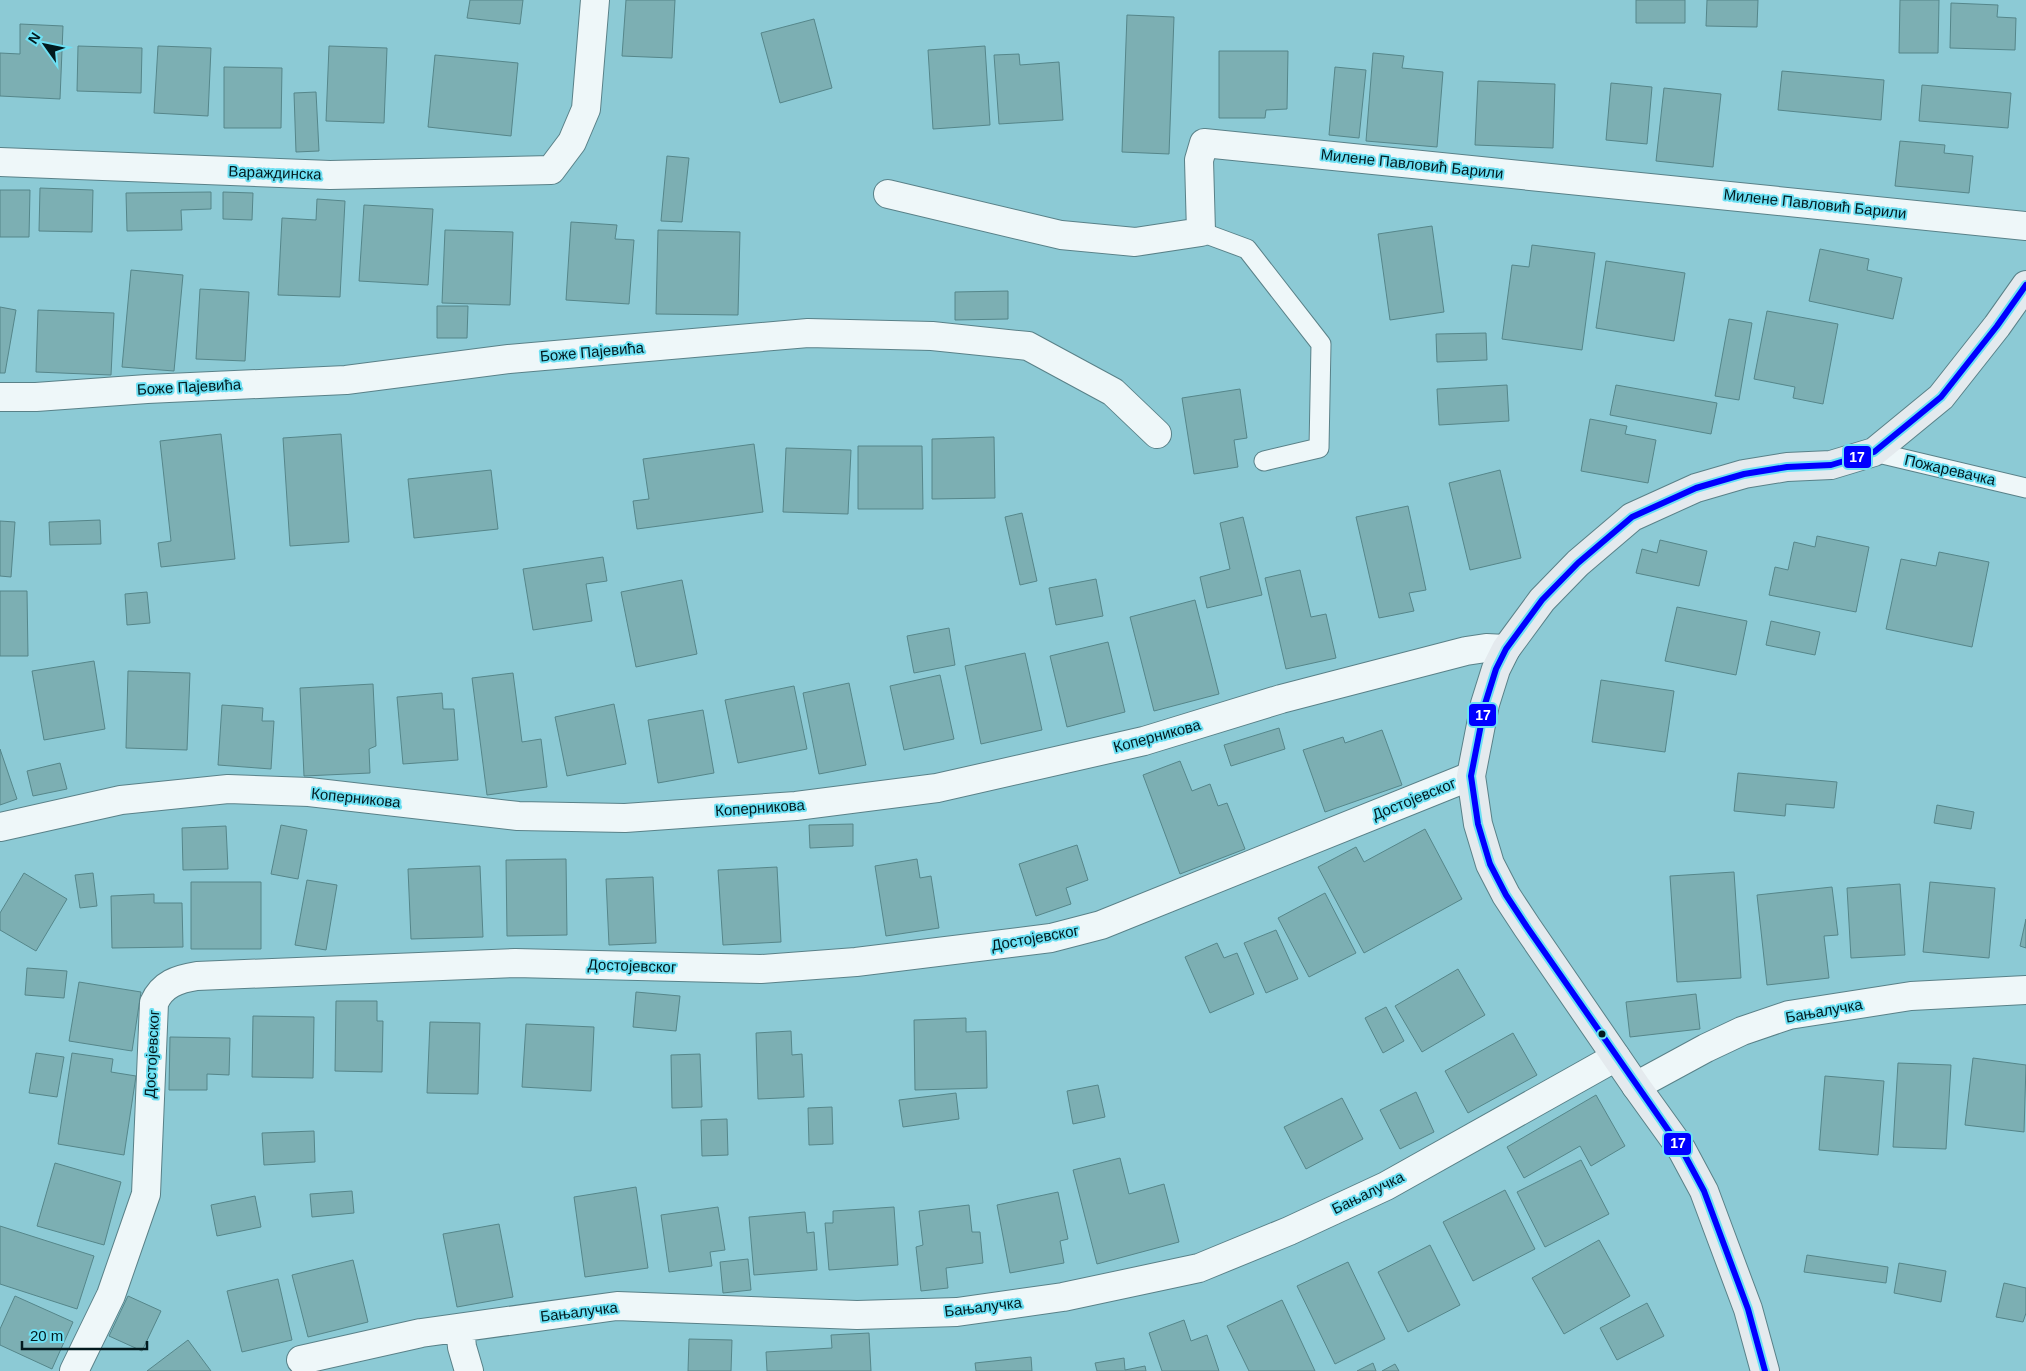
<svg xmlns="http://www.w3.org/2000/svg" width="2026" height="1371" font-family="Helvetica,sans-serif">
	<rect width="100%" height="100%" fill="#8ccad5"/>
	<path fill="#7cafb3" stroke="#55868a" d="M470 0H523L520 24 467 18Z
		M626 0H675L672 58 622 56Z
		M1636 0H1685V23H1636Z
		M1707 0H1758L1757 27 1706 26Z
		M1900 0H1939L1938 53H1899Z
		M1951 3 1998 5 1997 17 2016 18 2015 50 1950 48Z
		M1127 15 1174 17 1169 154 1122 152Z
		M814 19 832 88 780 103 761 33Z
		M20 24 63 26 60 99 0 96V53L20 54Z
		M78 46 142 48 141 93 77 91Z
		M158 46 211 48 208 116 154 113Z
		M329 46 387 48 384 123 326 121Z
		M985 46 990 125 933 129 928 50Z
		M1219 51H1288L1287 109 1266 110 1265 118H1219Z
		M1373 53 1404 56 1402 68 1443 72 1437 147 1366 141Z
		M1019 54 1020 65 1059 62 1063 120 999 124 994 55Z
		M435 55 518 63 511 136 428 127Z
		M224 67 282 68 281 128H224Z
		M1335 67 1366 70 1359 138 1329 135Z
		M1782 71 1884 80 1881 120 1778 110Z
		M1478 81 1555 84 1553 148 1475 145Z
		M1611 83 1652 87 1647 144 1606 140Z
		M1922 85 2011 93 2008 128 1919 121Z
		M1664 88 1721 94 1713 167 1656 161Z
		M316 92 319 151 296 152 294 93Z
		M1900 141 1945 145 1944 153 1973 156 1969 193 1895 186Z
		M667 156 689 158 682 222 661 221Z
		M40 188 93 190 92 232 39 231Z
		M0 190H30L29 237H0Z
		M211 192V209L181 210 182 230 127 231 126 193Z
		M223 192 253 193 252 220 223 219Z
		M317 199 345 201 340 297 278 295 282 218 316 220Z
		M364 205 433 209 428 285 359 281Z
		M571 222 617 225 615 239 634 240 629 304 566 300Z
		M1432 226 1444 312 1390 320 1378 234Z
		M445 230 513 232 510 305 442 303Z
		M658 230 740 232 738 315 656 314Z
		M1532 245 1595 253 1582 350 1502 339 1512 265 1529 267Z
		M1820 249 1869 259 1867 270 1902 278 1893 319 1809 301Z
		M1606 261 1685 273 1674 341 1596 328Z
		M131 270 183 275 174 371 122 367Z
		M200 289 249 292 245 361 196 359Z
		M1008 291V319L955 320V292Z
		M437 306H468L467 338H437Z
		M0 307 16 310 5 373H0Z
		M38 310 114 313 111 375 36 372Z
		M1767 311 1838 324 1823 404 1793 398 1795 387 1754 379Z
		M1729 319 1752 323 1739 400 1715 396Z
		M1486 333 1487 360 1437 362 1436 334Z
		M1507 385 1509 421 1439 425 1437 389Z
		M1616 385 1717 403 1711 434 1610 415Z
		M1240 389 1247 438 1234 440 1238 467 1194 474 1182 398Z
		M1590 419 1627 426 1625 434 1656 440 1648 483 1581 471Z
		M221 434 235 559 161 567 158 543 171 541 160 441Z
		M341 434 349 542 290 546 283 438Z
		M994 437 995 498 932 499V439Z
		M754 444 763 512 637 529 633 501 649 499 643 459Z
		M858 446H922L923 509H858Z
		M786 448 851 450 848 514 783 512Z
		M491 470 498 529 414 538 408 479Z
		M1500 470 1521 558 1470 570 1449 483Z
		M1408 506 1426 590 1409 593 1414 611 1379 618 1356 517Z
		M1022 513 1037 581 1020 585 1005 517Z
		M1243 517 1262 595 1207 608 1200 577 1230 569 1220 523Z
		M100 520 101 544 50 545 49 522Z
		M0 521 15 522 11 577 0 576Z
		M1817 536 1869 547 1856 612 1769 595 1775 567 1788 570 1794 542 1815 547Z
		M1660 540 1707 551 1699 586 1636 573 1642 549 1657 553Z
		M1939 552 1989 562 1972 647 1886 629 1901 559 1936 566Z
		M603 557 607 581 586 584 592 621 533 630 523 569Z
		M1300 570 1311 617 1326 614 1336 658 1286 669 1265 578Z
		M1096 579 1103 616 1056 625 1049 588Z
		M682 580 697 654 636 667 621 592Z
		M0 591H27L28 656H0Z
		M147 592 150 623 127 625 125 594Z
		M1195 600 1219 694 1154 711 1130 617Z
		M1677 607 1747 621 1736 675 1665 661Z
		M1771 621 1820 632 1815 655 1766 645Z
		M949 628 955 665 914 673 907 636Z
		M1108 642 1125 712 1067 727 1050 656Z
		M1025 653 1042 730 981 744 965 666Z
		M94 661 105 729 44 740 32 671Z
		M128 671 190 673 187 750 126 748Z
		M513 673 522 742 541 739 547 787 487 795 472 678Z
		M940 675 954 739 904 750 890 686Z
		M1601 680 1674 691 1665 752 1592 742Z
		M849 683 866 765 819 774 803 693Z
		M373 684 376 746 369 749 370 773 304 776 300 688Z
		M794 686 807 749 738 763 725 700Z
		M442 693 443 709H454L458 760 403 764 397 697Z
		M614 704 626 764 567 776 555 717Z
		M222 705 263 708 262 721H274L271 769 218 765Z
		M703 710 714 773 658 783 648 720Z
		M1279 728 1285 749 1231 766 1224 745Z
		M1382 730 1402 785 1325 812 1303 750 1343 737 1345 743Z
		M0 749 17 799 0 805Z
		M1180 761 1192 791 1210 784 1218 806 1227 803 1245 849 1180 874 1143 775Z
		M60 763 67 789 33 796 27 771Z
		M1738 773 1837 782 1834 808 1786 804 1785 816 1734 811Z
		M1937 805 1974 812 1971 829 1934 823Z
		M853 824V846L810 848 809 825Z
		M281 825 307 830 298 879 271 874Z
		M226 826 228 869 183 870 182 828Z
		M1425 829 1462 899 1364 953 1318 867 1356 847 1364 862Z
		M1077 845 1088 880 1066 888 1071 904 1036 916 1019 864Z
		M566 859 567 935 507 936 506 860Z
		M917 859 920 878 931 876 939 928 886 936 875 866Z
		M480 866 483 937 411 939 408 869Z
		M777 867 781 942 723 945 718 870Z
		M1734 872 1741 978 1677 982 1670 876Z
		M24 873 67 899 36 951 0 930V913Z
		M93 873 97 906 80 908 75 875Z
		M653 877 656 943 609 945 606 879Z
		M307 880 337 885 326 950 295 945Z
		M191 882H261V949H191Z
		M1930 882 1995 888 1989 958 1923 952Z
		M1900 884 1905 955 1851 958 1847 888Z
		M1832 887 1838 935 1824 936 1829 978 1767 985 1757 895Z
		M1325 893 1356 953 1309 977 1278 918Z
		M154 894V903H182L183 947 112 948 111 896Z
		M2026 919V948L2020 946Z
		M1276 930 1298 979 1266 993 1244 943Z
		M1217 943 1224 958 1237 953 1254 994 1210 1013 1185 957Z
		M27 968 67 971 64 998 25 995Z
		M1458 969 1485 1015 1422 1052 1395 1006Z
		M79 982 141 992 132 1051 69 1041Z
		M636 992 680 996 676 1031 633 1027Z
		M1696 994 1700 1029 1630 1037 1626 1002Z
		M336 1001H377V1021H383L382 1072 335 1071Z
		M1386 1007 1404 1041 1383 1053 1365 1018Z
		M253 1016 314 1017 313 1078 252 1077Z
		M966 1018V1032L986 1031 987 1088 915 1090 914 1020Z
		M430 1022 480 1023 478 1094 427 1093Z
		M526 1024 594 1027 591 1091 522 1087Z
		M791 1031 792 1055 802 1054 804 1097 758 1099 756 1033Z
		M1513 1033 1537 1075 1468 1113 1445 1071Z
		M170 1037 230 1038 229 1075 207 1074V1090H169Z
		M36 1053 64 1057 57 1097 29 1093Z
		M72 1053 113 1059 111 1072 136 1076 124 1155 58 1144Z
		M700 1054 702 1107 672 1108 671 1055Z
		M1973 1058 2026 1065 2024 1132 1965 1125Z
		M1898 1063 1951 1065 1946 1149 1893 1147Z
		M1825 1076 1884 1081 1878 1155 1819 1150Z
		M1098 1085 1105 1117 1073 1124 1067 1091Z
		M1416 1092 1434 1132 1400 1149 1380 1110Z
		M956 1093 959 1119 903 1127 899 1100Z
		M1596 1095 1625 1146 1591 1166 1580 1146 1524 1178 1507 1147Z
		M1342 1098 1363 1139 1306 1169 1284 1127Z
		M832 1107 833 1144 809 1145 808 1108Z
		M727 1119 728 1155 702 1156 701 1120Z
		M314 1131 315 1162 264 1165 262 1133Z
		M1120 1158 1129 1194 1164 1184 1179 1242 1097 1264 1073 1170Z
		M1581 1160 1609 1214 1545 1247 1517 1192Z
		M55 1163 121 1182 104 1245 37 1226Z
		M636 1187 648 1268 585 1277 574 1197Z
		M1505 1190 1535 1249 1473 1281 1443 1222Z
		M352 1191 354 1213 312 1217 310 1194Z
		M1058 1192 1068 1239 1060 1241 1064 1263 1010 1273 997 1205Z
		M255 1196 261 1227 217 1236 211 1205Z
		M969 1205 972 1232H980L983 1263 946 1268 948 1288 921 1291 916 1247 923 1245 919 1211Z
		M718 1207 725 1250 710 1252 712 1266 669 1272 661 1215Z
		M894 1207 898 1265 829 1270 825 1223H833V1211Z
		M805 1212 807 1233 814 1232 817 1270 754 1275 749 1217Z
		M499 1224 513 1297 457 1307 443 1234Z
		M0 1226 94 1256 77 1309 0 1284Z
		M1599 1240 1630 1296 1564 1334 1532 1278Z
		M1430 1245 1460 1305 1408 1332 1378 1272Z
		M1807 1255 1888 1267 1886 1283 1804 1272Z
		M748 1259 751 1290 723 1293 720 1262Z
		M353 1260 368 1322 308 1337 292 1275Z
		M1348 1262 1385 1339 1335 1364 1297 1286Z
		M1899 1263 1946 1271 1941 1302 1894 1293Z
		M278 1279 292 1340 242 1352 227 1291Z
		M2004 1283 2026 1288V1313L2023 1322 1996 1317Z
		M15 1296 73 1322 52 1369 0 1345V1329Z
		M128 1296 161 1311 142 1351 109 1336Z
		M1282 1300 1315 1371H1249L1227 1326Z
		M1647 1303 1664 1336 1617 1360 1600 1328Z
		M1184 1320 1191 1341 1207 1335 1219 1371H1162L1149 1333Z
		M869 1333 871 1371H767L766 1352 832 1348 831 1335Z
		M689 1339 732 1340 731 1371H688Z
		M188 1340 211 1371H147Z
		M1031 1357 1032 1371H976L975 1363Z
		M1124 1358 1125 1370 1145 1366 1146 1371H1097L1095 1363Z
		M1373 1363 1376 1371H1357Z
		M1395 1364 1399 1371H1382Z"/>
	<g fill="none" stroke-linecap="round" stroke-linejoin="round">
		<defs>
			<path id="lane" d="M1201 232 1247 249 1321 344 1319 448 1264 461
				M1874 452 2026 488"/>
			<path id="street" d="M0 162 330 175 551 170 572 142 586 109 595 0
				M888 194 1061 235 1135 242 1201 232 1199 160 1204 143 2026 226
				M0 397H36L147 389 346 380 509 359 808 333 932 336 1028 346 1113 392 1157 434
				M0 827 121 800 228 789 309 792 518 816 625 818 796 806 937 788 1144 741 1281 699 1466 651 1486 648 1506 649
				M1636 1086 1706 1048 1742 1031 1789 1015 1911 996 2026 990
				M460 1328 462 1347 469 1371
				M301 1360 421 1333 617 1306 857 1315 957 1312 1063 1297 1199 1268 1289 1231 1386 1186 1616 1057
				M74 1371 111 1295 146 1194 154 1003C162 984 178 979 197 976L515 963 761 969 856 962 1051 938 1101 925 1471 776"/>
			<path id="secondary" d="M1765 1371 1748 1309 1720 1234 1704 1191 1682 1150 1636 1086 1527 927 1506 895 1490 864 1478 824 1471 776 1485 704 1496 669 1506 649 1542 600 1578 563 1632 517 1696 488 1744 474 1787 467 1831 465 1874 452 1941 397 1997 326 2026 285"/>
		</defs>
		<use href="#lane" stroke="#598188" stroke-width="21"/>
		<use href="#street" stroke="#598188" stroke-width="30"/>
		<use href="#secondary" stroke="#598188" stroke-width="30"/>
		<use href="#lane" stroke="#eef7f9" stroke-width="19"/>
		<use href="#street" stroke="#eef7f9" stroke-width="28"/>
		<use href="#secondary" stroke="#e4eaee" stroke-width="28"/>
		<defs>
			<path id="bus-1" d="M1765 1371 1748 1309 1704 1191 1682 1150 1527 927 1506 895 1490 864 1478 824 1471 776 1485 704 1496 669 1506 649 1542 600 1578 563 1632 517 1696 488 1744 474 1787 467 1831 465 1874 452 1941 397 1997 326 2026 285"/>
		</defs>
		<use href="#bus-1" stroke="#6ee0f3" stroke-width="10"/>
		<use href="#bus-1" stroke="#00f" stroke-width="6"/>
	</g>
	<circle fill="#021a1e" stroke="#6ee0f3" stroke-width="2" cx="1602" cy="1034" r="4.5"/>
	<g text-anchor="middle" stroke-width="4" stroke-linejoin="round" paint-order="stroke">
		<g font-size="15" fill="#021a1e" stroke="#6ee0f3">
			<text transform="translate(1412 164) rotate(6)" y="5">Милене Павловић Барили</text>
			<text transform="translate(275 173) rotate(2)" y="5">Вараждинска</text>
			<text transform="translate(1815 204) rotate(6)" y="5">Милене Павловић Барили</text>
			<text transform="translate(592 352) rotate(-5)" y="5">Боже Пајевића</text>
			<text transform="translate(189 387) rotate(-3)" y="5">Боже Пајевића</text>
			<text transform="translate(1950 470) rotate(13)" y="5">Пожаревачка</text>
			<text transform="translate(1157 736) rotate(-15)" y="5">Коперникова</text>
			<text transform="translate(356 798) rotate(6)" y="5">Коперникова</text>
			<text transform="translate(1414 799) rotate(-22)" y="5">Достојевског</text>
			<text transform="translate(760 808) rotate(-4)" y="5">Коперникова</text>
			<text transform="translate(1035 938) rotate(-10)" y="5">Достојевског</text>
			<text transform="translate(632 966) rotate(2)" y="5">Достојевског</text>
			<text transform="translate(1824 1011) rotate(-10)" y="5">Бањалучка</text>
			<text transform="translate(152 1054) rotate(-87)" y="5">Достојевског</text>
			<text transform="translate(1368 1193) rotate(-26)" y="5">Бањалучка</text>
			<text transform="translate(983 1307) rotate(-7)" y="5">Бањалучка</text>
			<text transform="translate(579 1312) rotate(-7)" y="5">Бањалучка</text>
		</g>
	</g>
	<g stroke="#6ee0f3" stroke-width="2">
		<rect x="1843" y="445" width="29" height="24" rx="5" fill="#00f"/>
		<rect x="1468" y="703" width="29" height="24" rx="5" fill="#00f"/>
		<rect x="1663" y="1132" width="29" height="24" rx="5" fill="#00f"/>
	</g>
	<g font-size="14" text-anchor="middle" font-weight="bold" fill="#fff">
		<text x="1857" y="462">17</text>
		<text x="1483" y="720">17</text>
		<text x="1678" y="1148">17</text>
	</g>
	<g transform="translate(45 45) rotate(303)" stroke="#6ee0f3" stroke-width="4" paint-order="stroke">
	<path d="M0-4L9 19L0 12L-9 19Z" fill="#021a1e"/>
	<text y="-8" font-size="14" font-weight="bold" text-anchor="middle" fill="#021a1e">N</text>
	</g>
	<path d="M22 1341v8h125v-8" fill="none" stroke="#021a1e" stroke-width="2.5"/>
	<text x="30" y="1341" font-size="15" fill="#021a1e" stroke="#6ee0f3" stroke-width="4" paint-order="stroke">20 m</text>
</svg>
